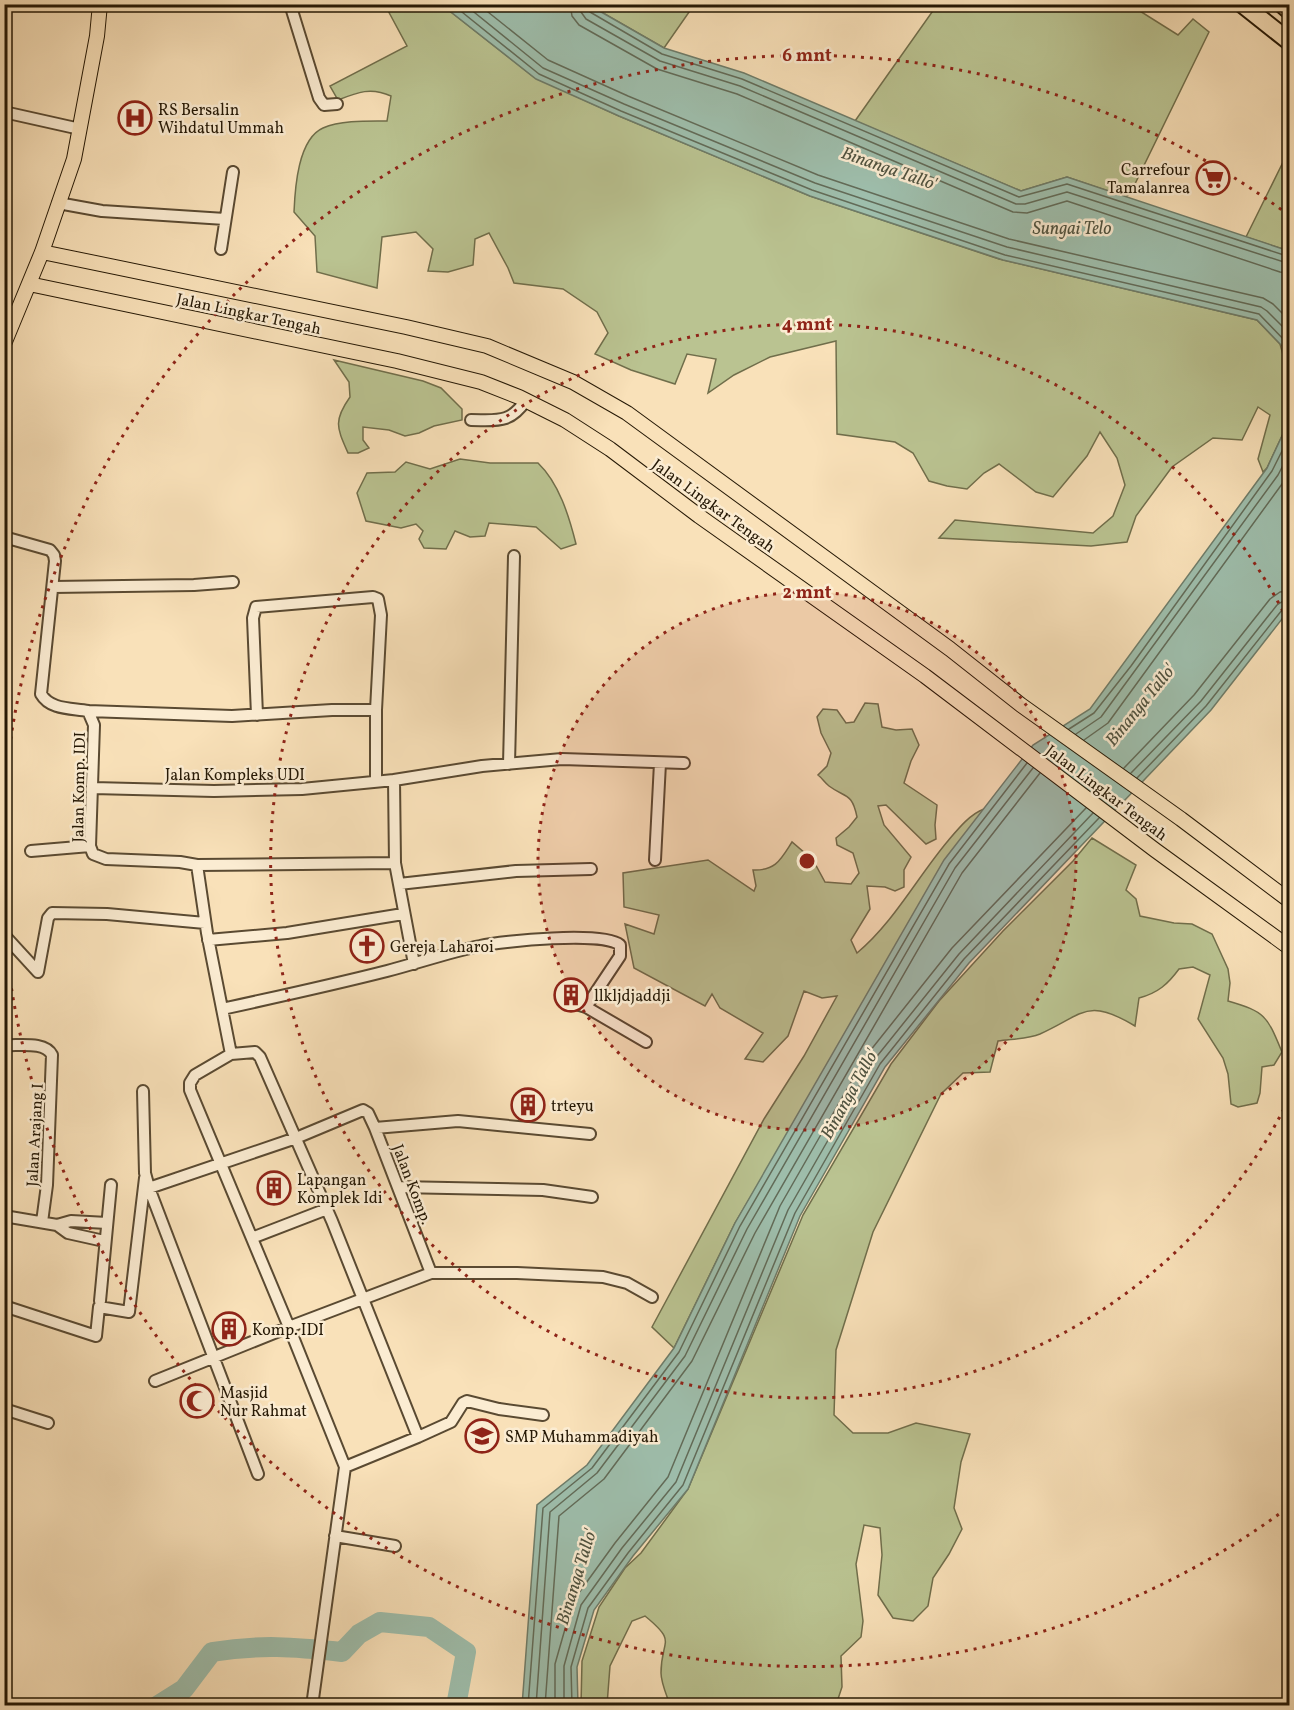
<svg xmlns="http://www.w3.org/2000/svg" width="1294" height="1710" font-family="Vollkorn,serif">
	<rect width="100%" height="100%" fill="#f9e1b9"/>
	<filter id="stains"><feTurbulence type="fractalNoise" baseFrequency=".00333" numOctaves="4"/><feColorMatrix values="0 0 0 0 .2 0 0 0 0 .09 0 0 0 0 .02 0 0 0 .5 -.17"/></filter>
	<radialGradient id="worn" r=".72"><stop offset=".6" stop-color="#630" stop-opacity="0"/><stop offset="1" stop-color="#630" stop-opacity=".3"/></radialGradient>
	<path fill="#bac391" stroke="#706e4b" stroke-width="1.5" d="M385 5H442L534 77 619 116 810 196 999 259 1257 320 1280 344 1289 376V421L1267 468 1263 472 1258 459 1270 415 1258 407 1242 440 1213 438 1172 467 1136 516 1127 542 1091 546 939 538 955 520 1093 533 1113 516 1125 485 1117 458 1100 432 1087 456 1053 497 1036 492 999 464 984 473 967 489 947 486 929 481 913 453 895 442 837 434 836 341 770 357 734 375 708 393 716 359 687 354 675 384 631 370 595 354 608 333 597 312 563 289 514 283 508 268 489 233 475 239 473 265 448 272 428 271 433 249 416 232 382 237 377 288 317 272 315 236 294 212C295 188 298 139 323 128 341 120 368 121 387 121L391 96C371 87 358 92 338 100L330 86 407 46Z
		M589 5H694L664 48Z
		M937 5H1137L1135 8 1178 35 1193 19 1209 32 1131 192 1126 197 1067 177 1021 191 855 121Z
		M1289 150V251L1246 237Z
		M334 360 423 381 441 388 462 409V420L434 426 419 433 405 436 389 430 363 427V440L369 448 358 453H348C337 428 333 421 350 397L349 382Z
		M460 459 490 463H538C559 483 569 516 576 544L561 549 536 527 489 523 485 536 470 537 455 531 446 549 424 548 419 539 423 531 416 524 401 528 366 521 357 493 367 473 395 472 406 462 430 469Z
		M865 703 878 704 882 727 896 730 912 729 919 745 911 761 904 783 937 805 935 825 936 839 926 844 886 805 878 806 884 825 911 857 904 870V887L895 891 885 887 867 886 870 909 851 940 857 953C893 923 917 878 947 842 958 829 970 814 984 809L735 1223 674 1348 652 1327 764 1119 804 1056 837 996 822 998 804 991 788 1036 763 1062 745 1059 763 1033 720 1008 712 994 705 1006 634 968 625 924 654 934 659 915 624 907 623 873 708 860 754 891 756 886 753 870C776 871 781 859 792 842L813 860 825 882 851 884 859 873 853 853 837 845 836 838 849 827 857 817C852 792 845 798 829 786 825 783 822 778 818 775L827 766 831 753 821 733 817 717 823 709 837 710 846 723 854 722Z
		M1092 838 1136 865 1126 890 1136 899 1140 916 1174 923 1192 924 1212 934 1228 969 1230 983 1228 1001C1266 1012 1267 1016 1282 1052L1274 1065 1262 1067 1260 1093 1257 1103 1238 1107 1231 1104 1228 1074 1223 1058 1198 1019 1210 975 1193 967 1179 969C1168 984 1158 993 1139 998L1135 1026C1087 997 1084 1014 1040 1034 1028 1039 1011 1039 998 1041L990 1072 963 1073 941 1094 873 1232 836 1350 834 1415 853 1433H888L916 1423 970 1434 961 1462 954 1508 962 1529 949 1554 933 1578 928 1606 913 1621 893 1618 878 1595 882 1555 880 1528 864 1525 856 1564 863 1621 861 1637 841 1656 842 1687 836 1705H670C667 1696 661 1683 661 1673 661 1639 678 1643 645 1616L632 1621 610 1666 607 1705 581 1706 582 1661 599 1607 625 1568 641 1553 688 1489 803 1215 891 1064 939 1001 1003 931 1073 861Z"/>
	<path fill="#9ebeac" stroke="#6e7c69" stroke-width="1.5" d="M442 5H589L664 48 744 73 1021 191 1067 177 1289 251V371L1284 348 1257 320 1003 260 810 196 619 116 536 79Z
		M1289 421V610L1211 710 969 963 885 1067 800 1216 688 1489 633 1556 594 1610 577 1667 578 1705 522 1706 537 1505 587 1465 674 1348 735 1223 944 860 1033 745 1090 709 1267 468Z"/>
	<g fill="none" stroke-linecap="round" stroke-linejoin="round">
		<path stroke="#626b58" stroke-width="1.5" d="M452 4 539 74 621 111 812 190 1005 255 1259 314 1290 346
			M464 4 543 68 624 104 815 183 1007 247 1261 307 1267 311 1290 334
			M478 4 548 60 628 96 818 175 1009 239 1263 298 1273 304 1290 321
			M570 4 572 16 579 25 657 69 737 94 1013 212 1027 213 1067 201 1280 272 1290 273
			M579 4 581 12 586 19 660 61 740 86 1016 204H1025L1067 192 1290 264
			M587 4 590 12 662 54 742 79 1019 197 1067 184 1290 257
			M1069 729 1094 713 1131 666 1272 471 1290 435
			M1076 734 1101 717 1278 475 1290 452
			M1084 740 1108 723 1290 473
			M1124 768 1194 695 1270 599 1280 592 1290 591
			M1131 773 1201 701 1277 605 1283 601 1290 600
			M1137 778 1206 706 1282 610 1290 607
			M528 1706 543 1508 592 1468 679 1352 740 1226 949 864 1027 763
			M536 1706 550 1512 597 1473 685 1356 747 1229 955 868 1033 768
			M545 1706 559 1516 604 1479 692 1361 755 1233 962 873 1040 773
			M555 1706V1664L573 1601 615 1543 668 1477 780 1206 866 1056 952 948 1086 808
			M564 1706V1666L581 1605 622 1548 676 1482 788 1210 874 1060 959 954 1093 813
			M572 1706 571 1667 588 1608 628 1553 683 1485 795 1213 880 1064 964 959 1099 818"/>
		<path stroke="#9ebeac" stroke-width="12" d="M4 24 7 4"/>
		<path stroke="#9ebeac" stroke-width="20" d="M157 1706 184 1689 212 1652C260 1644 295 1647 342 1652L359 1634 380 1622 429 1627 466 1652 456 1706"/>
		<defs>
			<path id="minor" d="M290 4 319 98 324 105 337 104
				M4 112 80 129
				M58 203 102 211 225 219
				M221 249 233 172
				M471 420C497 420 510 424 526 400
				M4 537 50 550 54 555 55 561 41 694C50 710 72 708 88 711L94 725 90 846 93 854 106 859 180 862 197 865 395 863
				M53 587 194 585 233 582
				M88 711 232 716 332 710H376
				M257 715 253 618 256 607 373 597 378 599 381 615 376 710V782
				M509 764 514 556
				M93 788 214 791 302 789 394 780
				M31 851 90 846
				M655 860 660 763
				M197 865 207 933 231 1054
				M399 884 516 871 591 869
				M5 936 38 972 48 918 52 913 107 914 205 923
				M208 940 287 933 403 914
				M414 964 395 863 394 780 482 766 562 759 684 763
				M573 1003 586 1007 646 1042
				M222 1009C277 997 332 985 387 971 418 963 449 952 480 946 503 941 603 931 620 945V956L586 1007
				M4 1045C19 1046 45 1041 52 1055L47 1185 42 1222
				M143 1091 145 1173 148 1184
				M375 1128 458 1121 590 1134
				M398 1187 543 1190 592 1197
				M4 1216 57 1225 71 1221 107 1223
				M57 1225 68 1233 104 1241
				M252 1238 327 1209
				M431 1273H517L603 1277 627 1283 652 1297
				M100 1301 111 1185
				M4 1306 96 1336 99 1307 129 1312 145 1178
				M155 1381 289 1327 190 1090V1083L195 1075 231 1054 255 1052 260 1057 332 1221 418 1437 345 1467
				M4 1409 48 1423
				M418 1437 451 1422 463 1403 467 1401 499 1409 543 1415
				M258 1474 149 1188 296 1138 363 1110 368 1113 375 1128 431 1273 289 1327 345 1467 312 1706
				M335 1536 395 1546"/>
			<path id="major" d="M42 252 406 327 487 346 573 382 627 413 950 649 1021 705 1181 819 1290 901
				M29 284 397 361 481 382 519 397 565 420 610 449 699 516 925 676 1155 850 1290 948
				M4 344 42 252 74 159 97 36 100 4"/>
			<path id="highway" d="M1242 4 1290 42
				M1282 4 1290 11"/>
		</defs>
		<use href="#minor" stroke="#5a4a32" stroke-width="14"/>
		<use href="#major" stroke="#251805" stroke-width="16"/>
		<use href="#highway" stroke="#251805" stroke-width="20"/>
		<use href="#minor" stroke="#fbecd2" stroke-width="10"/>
		<use href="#major" stroke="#f9e1b9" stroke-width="14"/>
		<use href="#highway" stroke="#f9e1b9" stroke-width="16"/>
	</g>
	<circle cx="807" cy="861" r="269" fill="#8f2418" fill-opacity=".12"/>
	<g fill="none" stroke="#8f2418" stroke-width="3" stroke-dasharray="3 6">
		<circle cx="807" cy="861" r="269"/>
		<path d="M1288 1101A537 537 0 1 1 1288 621"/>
		<path d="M1286 1509A806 806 0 0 1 5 938M5 784A806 806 0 0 1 1286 213"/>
	</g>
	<defs>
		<symbol id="hospital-ring" viewBox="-11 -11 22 22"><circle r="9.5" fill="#fbecd2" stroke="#8f2418" stroke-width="1.5"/><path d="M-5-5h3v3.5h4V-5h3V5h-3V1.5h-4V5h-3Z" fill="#8f2418"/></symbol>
		<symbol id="supermarket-ring" viewBox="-11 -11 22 22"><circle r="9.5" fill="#fbecd2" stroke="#8f2418" stroke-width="1.5"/><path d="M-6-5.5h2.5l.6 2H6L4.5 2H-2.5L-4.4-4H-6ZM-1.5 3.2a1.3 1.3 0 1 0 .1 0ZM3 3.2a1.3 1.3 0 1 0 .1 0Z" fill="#8f2418"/></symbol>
		<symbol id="church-ring" viewBox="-11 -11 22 22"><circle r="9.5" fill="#fbecd2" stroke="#8f2418" stroke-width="1.5"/><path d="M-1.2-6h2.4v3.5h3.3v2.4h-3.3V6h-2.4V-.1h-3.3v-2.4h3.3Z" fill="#8f2418"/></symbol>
		<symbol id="building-ring" viewBox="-11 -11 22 22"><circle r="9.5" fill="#fbecd2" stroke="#8f2418" stroke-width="1.5"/><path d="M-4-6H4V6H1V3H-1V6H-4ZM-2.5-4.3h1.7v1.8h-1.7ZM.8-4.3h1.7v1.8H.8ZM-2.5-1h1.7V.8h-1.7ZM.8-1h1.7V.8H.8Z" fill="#8f2418"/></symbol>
		<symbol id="mosque-ring" viewBox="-11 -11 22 22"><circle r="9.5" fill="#fbecd2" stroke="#8f2418" stroke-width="1.5"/><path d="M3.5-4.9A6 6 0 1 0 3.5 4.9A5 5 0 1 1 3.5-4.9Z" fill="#8f2418"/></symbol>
		<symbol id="school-ring" viewBox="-11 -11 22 22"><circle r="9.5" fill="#fbecd2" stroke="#8f2418" stroke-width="1.5"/><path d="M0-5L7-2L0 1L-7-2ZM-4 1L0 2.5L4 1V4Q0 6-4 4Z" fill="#8f2418"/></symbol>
	</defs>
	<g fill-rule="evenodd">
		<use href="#hospital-ring" x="116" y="99" width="38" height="38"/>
		<use href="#supermarket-ring" x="1194" y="159" width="38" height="38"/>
		<use href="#church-ring" x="348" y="927" width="38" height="38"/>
		<use href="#building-ring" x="552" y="976" width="38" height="38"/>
		<use href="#building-ring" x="509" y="1086" width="38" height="38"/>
		<use href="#building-ring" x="255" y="1169" width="38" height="38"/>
		<use href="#building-ring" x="210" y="1310" width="38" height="38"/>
		<use href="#mosque-ring" x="178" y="1382" width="38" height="38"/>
		<use href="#school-ring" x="463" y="1417" width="38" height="38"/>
	</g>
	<g text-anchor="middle" stroke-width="5" stroke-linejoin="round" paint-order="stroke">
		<g font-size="16" fill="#251805" stroke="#fbecd2" text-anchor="start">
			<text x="158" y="115">RS Bersalin<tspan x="158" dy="18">Wihdatul Ummah</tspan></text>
			<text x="1190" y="175" text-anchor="end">Carrefour<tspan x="1190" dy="18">Tamalanrea</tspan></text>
			<text x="390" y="952">Gereja Laharoi</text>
			<text x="594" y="1001">llkljdjaddji</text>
			<text x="551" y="1111">trteyu</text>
			<text x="297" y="1185">Lapangan<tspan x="297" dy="18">Komplek Idi</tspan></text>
			<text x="252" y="1335">Komp. IDI</text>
			<text x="220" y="1398">Masjid<tspan x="220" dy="18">Nur Rahmat</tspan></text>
			<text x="505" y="1442">SMP Muhammadiyah</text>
		</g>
		<g font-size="16" fill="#251805" stroke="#fbecd2">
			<text transform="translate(249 313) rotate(12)" y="6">Jalan Lingkar Tengah</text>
			<text transform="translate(714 505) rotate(36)" y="6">Jalan Lingkar Tengah</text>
			<text x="235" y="780">Jalan Kompleks UDI</text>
			<text transform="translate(78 787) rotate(-89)" y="6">Jalan Komp. IDI</text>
			<text transform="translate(1107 792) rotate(37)" y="6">Jalan Lingkar Tengah</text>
			<text transform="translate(34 1135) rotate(-87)" y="6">Jalan Arajang I</text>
			<text transform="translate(413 1184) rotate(69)" y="6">Jalan Komp.</text>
		</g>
		<g font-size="18" font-style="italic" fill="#4f523f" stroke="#fbecd2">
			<text transform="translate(889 168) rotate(19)" y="6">Binanga Tallo'</text>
			<text x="1072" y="234">Sungai Telo</text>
			<text transform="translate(1140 705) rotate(-51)" y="6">Binanga Tallo'</text>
			<text transform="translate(849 1094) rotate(-61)" y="6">Binanga Tallo'</text>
			<text transform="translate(576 1577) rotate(-73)" y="6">Binanga Tallo'</text>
		</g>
	</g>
	<circle cx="807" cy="861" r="9" fill="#8f2418" stroke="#fbecd2" stroke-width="3"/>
	<g font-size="18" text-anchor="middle" font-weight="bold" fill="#8f2418" stroke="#fbecd2" stroke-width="5" stroke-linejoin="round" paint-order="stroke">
		<text x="807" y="61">6 mnt</text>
		<text x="807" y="330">4 mnt</text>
		<text x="807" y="598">2 mnt</text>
	</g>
	<rect width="1294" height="1710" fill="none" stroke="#f9e1b9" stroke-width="24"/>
	<rect x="6" y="6" width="1282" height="1698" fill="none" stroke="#251805" stroke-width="3"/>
	<rect x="12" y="12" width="1270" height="1686" fill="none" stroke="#251805" stroke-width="1.5"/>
	<rect width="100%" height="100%" filter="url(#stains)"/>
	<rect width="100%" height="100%" fill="url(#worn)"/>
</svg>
